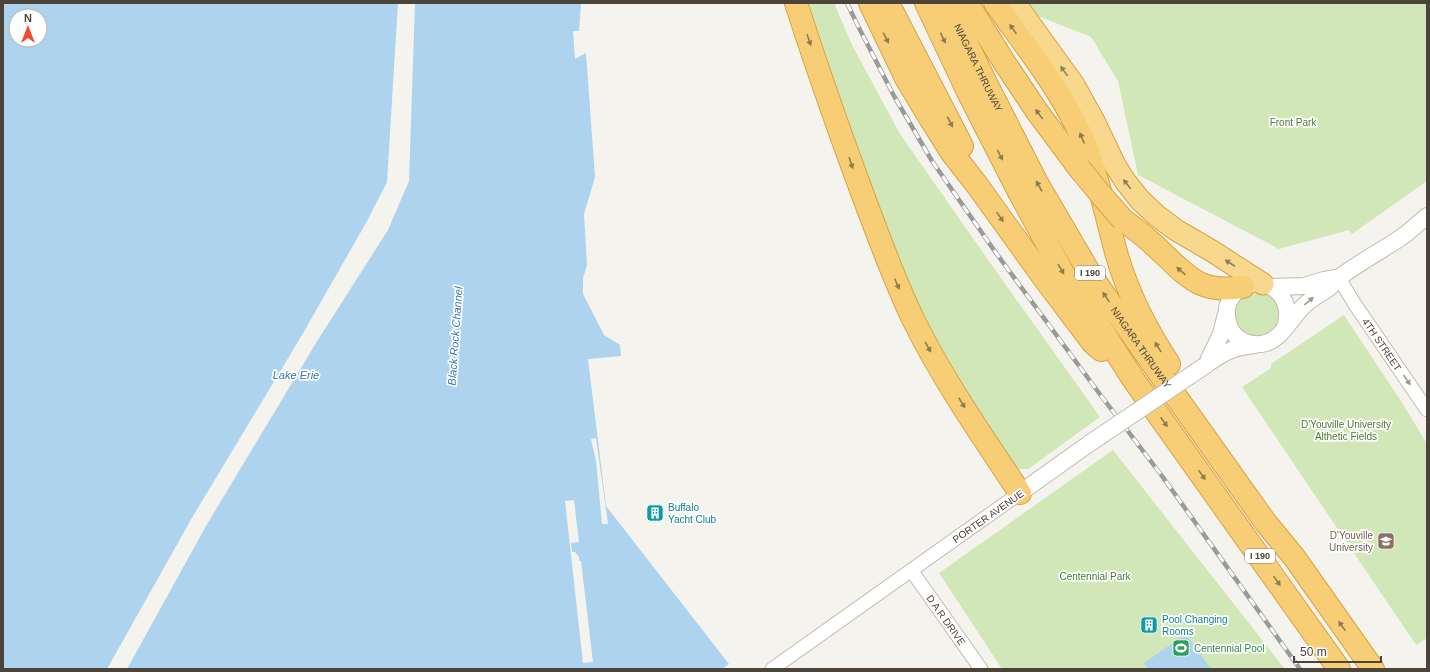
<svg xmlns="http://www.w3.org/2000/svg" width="1430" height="672" font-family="Arial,sans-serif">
	<rect width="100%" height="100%" fill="#f5f3ed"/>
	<path fill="#d1e7b8" d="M808 3H834L852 45 900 134 991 264 1100 417 1028 469H1019L1016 466C972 403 931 337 901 266 880 218 864 168 847 118 833 80 819 42 808 3Z
		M1028 3H1427V181L1352 234 1349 230 1279 249 1138 175 1118 81 1091 37 1038 16Z
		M1233 314a24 24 0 1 1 48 0a24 24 0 1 1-48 0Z
		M1344 315 1401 401 1427 444V638L1416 645 1242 387 1271 368V364Z
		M1113 450 1285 669H1002L939 573Z"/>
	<path fill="#add3ee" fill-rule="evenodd" d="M3 3H581L579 31H573L575 59 586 53 595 177 584 214 587 265 583 278V294L604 335 620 345 621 356 588 359 606 506 729 664 722 669H3ZM16 16H40V40H16Z
		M1186 634 1211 669H1148L1144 663Z"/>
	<path fill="#f5f3ed" d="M398 3H415L409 181 388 230 316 343 206 526 127 669H107L193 516 302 335 366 223 387 182Z
		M596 438 608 524H602L596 461 591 439Z
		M574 500 579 542 571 543 572 552H575L579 557V561H581L593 662 583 663 565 501Z"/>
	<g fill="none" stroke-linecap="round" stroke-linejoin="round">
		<defs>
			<g id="minor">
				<path id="s1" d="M1339 278 1354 303 1427 410"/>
				<path id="s2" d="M911 570 981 669"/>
				<path d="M772 669 1020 493"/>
			</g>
			<path id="tertiary" d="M1272 287 1304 286 1324 280 1336 278
				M1284 330C1301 286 1245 266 1229 302 1225 310 1227 320 1230 328 1236 341 1253 347 1266 343 1283 338 1293 314 1307 303 1314 297 1322 293 1329 288 1333 284 1336 280 1340 277 1361 261 1385 249 1406 234 1413 228 1420 222 1427 216
				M1207 364C1225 352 1233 347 1255 345
				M1206 365 1221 334 1226 314
				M1020 493 1090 443"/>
			<path id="trunk" d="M1015 3 1074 85 1094 121 1115 165 1125 181 1140 200 1156 215 1176 230 1212 251 1263 284"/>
			<g id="motorway">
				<path d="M796 3C818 71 842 139 867 206 882 245 896 285 915 323 945 383 983 437 1020 493"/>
				<path d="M870 3 906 78 930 118 952 153 977 185 1044 278 1093 343 1101 350"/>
				<path d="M888 3 962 146"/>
				<path d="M926 3 968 92 1019 192 1063 273 1088 308 1133 379 1339 669"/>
				<path id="s3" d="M947 3 987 85 1037 183 1092 277 1162 377 1266 523 1294 557 1373 669"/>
				<path d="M967 3 1006 65 1036 110 1079 168"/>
				<path d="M995 3C1029 51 1067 97 1088 152 1100 185 1107 219 1116 252 1127 292 1146 329 1169 364"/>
				<path d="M1123 220C1134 228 1145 236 1154 245 1185 273 1197 295 1243 287"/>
			</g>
		</defs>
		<use href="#minor" stroke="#c1bbaf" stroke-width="15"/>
		<use href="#tertiary" stroke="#c1bbaf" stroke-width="18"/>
		<use href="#trunk" stroke="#d7a345" stroke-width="23"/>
		<use href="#motorway" stroke="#d7a345" stroke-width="24"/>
		<use href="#minor" stroke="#fff" stroke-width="13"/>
		<use href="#tertiary" stroke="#fff" stroke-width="16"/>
		<use href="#trunk" stroke="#f8d88c" stroke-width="21"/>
		<use href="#motorway" stroke="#f7ce76" stroke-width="22"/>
		<defs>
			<path id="rail" d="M847 3 858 26 894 96 932 161 996 253 1099 393 1162 476 1300 669"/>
		</defs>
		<use href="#rail" stroke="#9a9a9a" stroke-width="4.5"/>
		<use href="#rail" stroke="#fff" stroke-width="3" stroke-dasharray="9" stroke-linecap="butt"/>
		<defs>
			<path id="tertiary-bridge" d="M1090 443 1206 365"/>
			<path id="motorway-bridge" d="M1079 168 1102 196 1123 220"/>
		</defs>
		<use href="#tertiary-bridge" stroke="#c1bbaf" stroke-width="18" stroke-linecap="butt"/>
		<use href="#motorway-bridge" stroke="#d7a345" stroke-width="24" stroke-linecap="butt"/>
		<use href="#tertiary-bridge" stroke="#fff" stroke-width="16"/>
		<use href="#motorway-bridge" stroke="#f7ce76" stroke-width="22"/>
	</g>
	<defs><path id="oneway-solid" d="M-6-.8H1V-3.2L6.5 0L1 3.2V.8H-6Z"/></defs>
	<g fill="#8f7b52">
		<use href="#oneway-solid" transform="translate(1013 29) rotate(-125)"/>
		<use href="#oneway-solid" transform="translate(886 38) rotate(63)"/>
		<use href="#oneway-solid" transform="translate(943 38) rotate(64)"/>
		<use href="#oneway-solid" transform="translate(809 40) rotate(71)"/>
		<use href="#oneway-solid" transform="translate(1039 114) rotate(-126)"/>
		<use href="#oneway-solid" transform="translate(950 122) rotate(63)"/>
		<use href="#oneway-solid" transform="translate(1082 138) rotate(-113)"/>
		<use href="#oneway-solid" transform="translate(1000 155) rotate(63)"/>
		<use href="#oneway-solid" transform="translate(851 163) rotate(71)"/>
		<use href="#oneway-solid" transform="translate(1039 186) rotate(-119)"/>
		<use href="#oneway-solid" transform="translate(1000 217) rotate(55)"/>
		<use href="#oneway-solid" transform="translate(1061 269) rotate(60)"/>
		<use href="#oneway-solid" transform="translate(1181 271) rotate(-139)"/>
		<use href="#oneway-solid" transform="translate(897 284) rotate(67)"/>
		<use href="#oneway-solid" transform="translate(1106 297) rotate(-124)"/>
		<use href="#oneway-solid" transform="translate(928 347) rotate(61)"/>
		<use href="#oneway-solid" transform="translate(1158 347) rotate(-122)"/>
		<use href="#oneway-solid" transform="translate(962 403) rotate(58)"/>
		<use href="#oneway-solid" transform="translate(1164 422) rotate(54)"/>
		<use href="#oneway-solid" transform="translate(1202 475) rotate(55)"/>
		<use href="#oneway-solid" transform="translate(1277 581) rotate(55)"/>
		<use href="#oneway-solid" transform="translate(1342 626) rotate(-125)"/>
	</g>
	<g fill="#907f5b">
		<use href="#oneway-solid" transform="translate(1064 71) rotate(-126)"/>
		<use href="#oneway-solid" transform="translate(1127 184) rotate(-128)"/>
		<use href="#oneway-solid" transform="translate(1230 263) rotate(-147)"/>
	</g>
	<g fill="#9b9893">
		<use href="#oneway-solid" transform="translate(1309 301) rotate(-40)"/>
		<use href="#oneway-solid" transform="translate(1407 380) rotate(56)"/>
	</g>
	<defs>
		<symbol id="building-square" viewBox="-11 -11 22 22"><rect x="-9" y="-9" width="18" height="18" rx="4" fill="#0f9aa8" stroke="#fff"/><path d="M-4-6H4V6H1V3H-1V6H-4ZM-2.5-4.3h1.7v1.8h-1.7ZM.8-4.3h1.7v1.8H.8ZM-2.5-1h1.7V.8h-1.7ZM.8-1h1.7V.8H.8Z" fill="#fff"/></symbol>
		<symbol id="university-square" viewBox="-11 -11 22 22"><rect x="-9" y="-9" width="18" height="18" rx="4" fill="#8d6e63" stroke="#fff"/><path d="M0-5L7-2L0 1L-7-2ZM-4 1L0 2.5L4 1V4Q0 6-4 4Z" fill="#fff"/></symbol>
		<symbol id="stadium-square" viewBox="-11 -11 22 22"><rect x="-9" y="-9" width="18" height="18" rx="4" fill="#2e9e5b" stroke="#fff"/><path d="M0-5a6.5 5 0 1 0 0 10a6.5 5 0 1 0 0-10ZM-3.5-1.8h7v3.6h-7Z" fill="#fff"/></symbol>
	</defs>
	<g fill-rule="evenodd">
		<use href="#building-square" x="645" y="503" width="20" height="20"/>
		<use href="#university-square" x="1376" y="531" width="20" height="20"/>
		<use href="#building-square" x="1139" y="615" width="20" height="20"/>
		<use href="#stadium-square" x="1171" y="638" width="20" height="20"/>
	</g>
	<g text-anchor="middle" stroke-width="3.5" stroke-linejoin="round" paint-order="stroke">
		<g fill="#fff" stroke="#807c75" stroke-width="1">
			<rect x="1075" y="266" width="30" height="14" rx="3"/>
			<rect x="1245" y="549" width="30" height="14" rx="3"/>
		</g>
		<g font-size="9" font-weight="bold" fill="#4a443a">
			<text x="1090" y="276">I 190</text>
			<text x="1260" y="559">I 190</text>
		</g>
		<g font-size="10" fill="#4a443a" stroke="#fff">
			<text dy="4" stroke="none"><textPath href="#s3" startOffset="72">NIAGARA THRUWAY</textPath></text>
			<text dy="4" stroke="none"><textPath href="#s1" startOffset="79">4TH STREET</textPath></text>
			<text dy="4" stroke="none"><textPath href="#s3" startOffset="396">NIAGARA THRUWAY</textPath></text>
			<text transform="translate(988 516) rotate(-35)" y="4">PORTER AVENUE</text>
			<text dy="4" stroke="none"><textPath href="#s2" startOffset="61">D A R DRIVE</textPath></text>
		</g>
		<g font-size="10" fill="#4a7a2f" stroke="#fff">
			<text x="1293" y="126">Front Park</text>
			<text x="1346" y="428">D'Youville University<tspan x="1346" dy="12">Althetic Fields</tspan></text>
			<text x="1095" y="580">Centennial Park</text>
		</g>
		<g font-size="10" fill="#0d838f" stroke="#fff" text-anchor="start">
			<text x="668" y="511">Buffalo<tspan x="668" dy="12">Yacht Club</tspan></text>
			<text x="1162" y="623">Pool Changing<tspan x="1162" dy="12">Rooms</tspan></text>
		</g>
		<g font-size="10" fill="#785e54" stroke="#fff" text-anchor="end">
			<text x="1373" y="539">D'Youville<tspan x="1373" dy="12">University</tspan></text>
		</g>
		<g font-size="10" fill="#27864d" stroke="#fff" text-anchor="start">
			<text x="1194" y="652">Centennial Pool</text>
		</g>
		<g font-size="11" font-style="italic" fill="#3578aa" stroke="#fff">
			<text transform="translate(455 336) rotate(-86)" y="4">Black Rock Channel</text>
			<text x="296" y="379">Lake Erie</text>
		</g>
	</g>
	<rect width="1430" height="672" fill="none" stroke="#4a443a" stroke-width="8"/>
	<g transform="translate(28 28)"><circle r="19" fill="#ffffff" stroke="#b7b4b0"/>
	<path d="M0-3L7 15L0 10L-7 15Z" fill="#f04a29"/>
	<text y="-6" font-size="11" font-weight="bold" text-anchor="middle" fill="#4a443a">N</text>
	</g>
	<path d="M1294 656v6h87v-6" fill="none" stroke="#4a443a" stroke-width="2"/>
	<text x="1300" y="656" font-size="12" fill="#4a443a" stroke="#ffffff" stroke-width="3" paint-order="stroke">50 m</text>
</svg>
